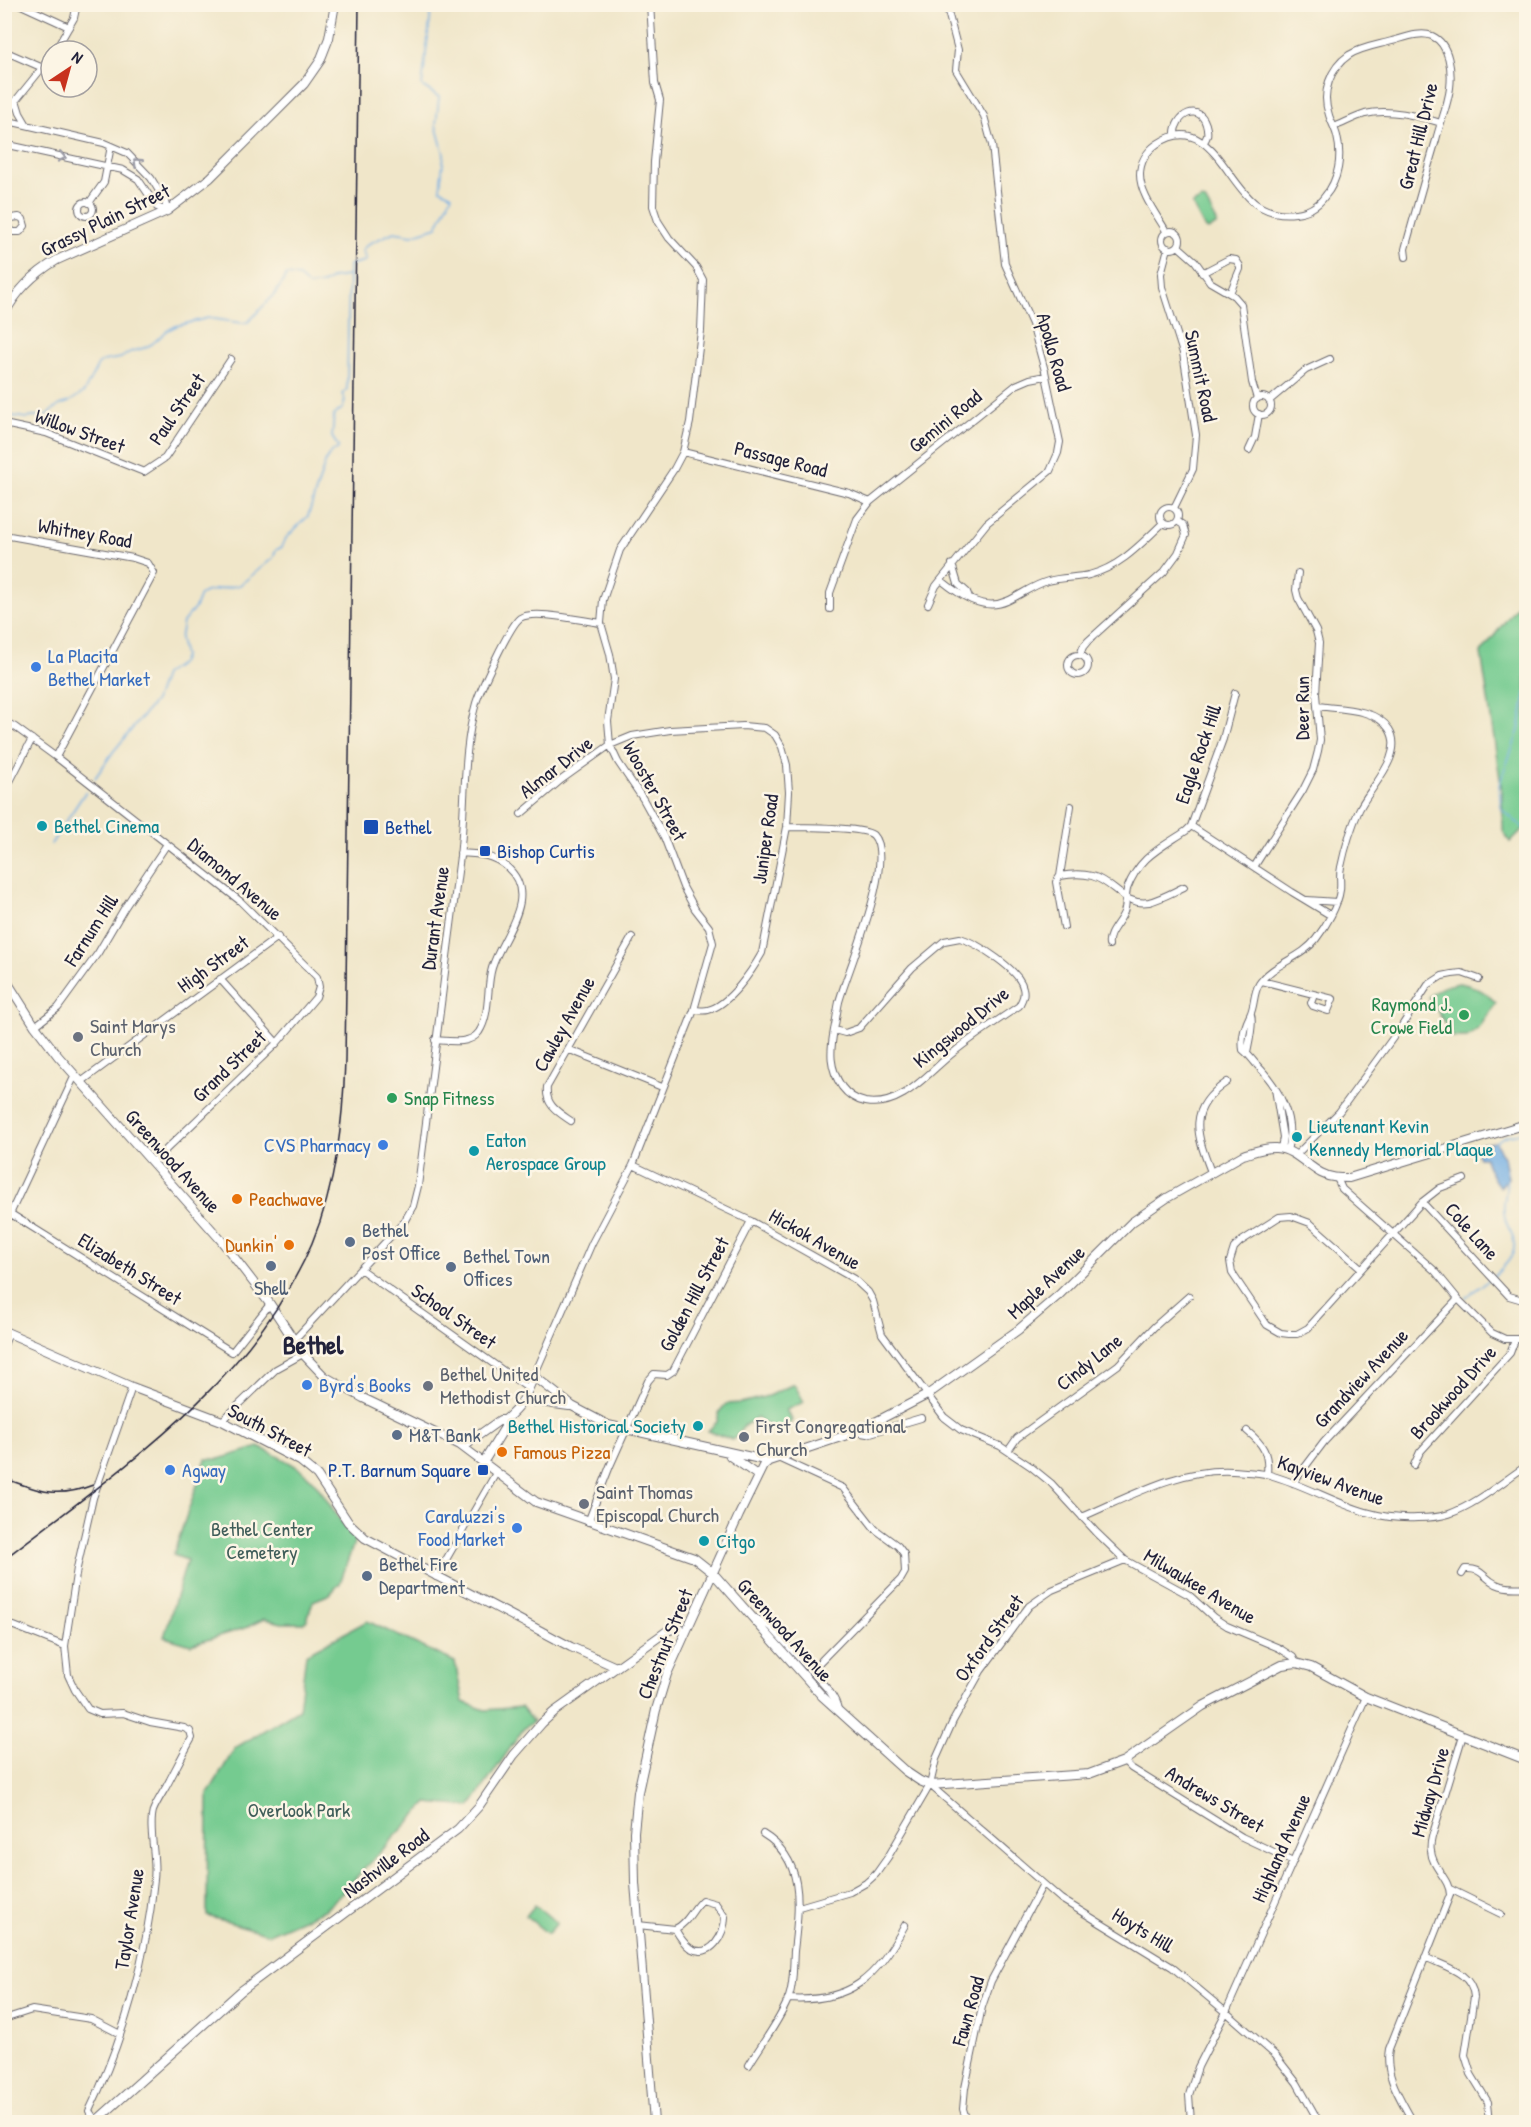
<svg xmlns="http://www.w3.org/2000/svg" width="1531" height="2127" font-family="'Patrick Hand',sans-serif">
	<rect width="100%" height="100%" fill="#fcf5e5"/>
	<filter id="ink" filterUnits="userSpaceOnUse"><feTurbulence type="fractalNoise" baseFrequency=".0167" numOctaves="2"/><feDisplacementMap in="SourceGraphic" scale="12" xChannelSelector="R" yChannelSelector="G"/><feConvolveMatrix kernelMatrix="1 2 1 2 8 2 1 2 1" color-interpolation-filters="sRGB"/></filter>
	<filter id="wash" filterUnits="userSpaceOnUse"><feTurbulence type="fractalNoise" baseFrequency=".008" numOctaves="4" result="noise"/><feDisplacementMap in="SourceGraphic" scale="24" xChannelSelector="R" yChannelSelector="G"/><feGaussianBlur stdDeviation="1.35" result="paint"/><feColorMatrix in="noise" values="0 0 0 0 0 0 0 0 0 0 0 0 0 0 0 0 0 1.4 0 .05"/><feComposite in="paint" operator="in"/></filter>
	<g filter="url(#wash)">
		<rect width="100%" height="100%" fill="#f0e6c9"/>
		<path fill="#74cb90" stroke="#4b7666" stroke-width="1.5" d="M1202 199 1205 200 1217 222 1216 225 1208 230 1205 229 1193 206V204Z
			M1526 594V826L1510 842 1503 831 1502 792 1481 653Z
			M1459 983C1475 986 1485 991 1496 1003L1479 1028 1467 1037H1453L1429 997C1437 988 1447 985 1459 983Z
			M794 1384 804 1402 786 1410 792 1420 786 1430 777 1432 774 1428 757 1418 745 1425 733 1440 708 1431 717 1422 719 1412 726 1404 741 1403 768 1396Z
			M259 1447C278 1457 300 1465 314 1482 329 1499 337 1522 356 1537L340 1583 330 1594 313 1601 307 1620 303 1623H282L264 1619 245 1628 191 1645 164 1637 187 1560 173 1555 206 1459H219Z
			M367 1621 455 1662 463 1702 485 1710 521 1707 533 1722 524 1728 470 1807 427 1803 326 1909 269 1934 207 1916 208 1794 235 1748 299 1709 306 1654Z
			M535 1905 557 1923 548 1934 526 1916Z"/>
		<path fill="#72aee4" stroke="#4a6890" stroke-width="1.5" d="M1495 1142 1504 1157 1508 1178 1500 1187C1495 1183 1485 1163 1485 1157H1479L1475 1148 1480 1144Z"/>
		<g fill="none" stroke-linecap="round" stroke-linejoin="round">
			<path stroke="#72aee4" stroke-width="1.5" d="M4 415 27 418 46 415 60 405 69 402 84 392 98 365 103 361 121 358 130 352 144 348 152 344 168 330 176 326 208 318 242 323 248 322 275 294 287 275 299 277 309 286 323 284 333 278 347 276
				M1526 692 1519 730 1499 785 1501 809 1526 830
				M95 778 113 752 155 701 164 675 181 663 184 657 180 639 183 622 195 608 200 595 205 592 240 585 273 558 276 550 282 547 286 538 308 516 326 460 331 452 338 449V446L332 437 334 415 343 408 345 400 342 394 347 389 349 265 365 261 366 259 362 250 368 244 394 232 412 235 437 227 452 195 440 189 444 154 436 125 439 97 422 86 432 4
				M51 844 86 791
				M1495 1143C1504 1132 1516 1137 1526 1130
				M1493 1277C1504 1266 1519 1255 1513 1237 1509 1226 1505 1226 1504 1211 1503 1200 1508 1189 1506 1179
				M1466 1297 1489 1280"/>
		</g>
	</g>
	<g filter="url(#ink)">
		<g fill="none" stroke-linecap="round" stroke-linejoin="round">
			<defs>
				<path id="street" d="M19 4 69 27
					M4 11 7 4
					M4 51 43 68
					M55 51 74 18 77 4
					M16 100 20 113 27 125
					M4 115 51 57
					M4 120 104 143 127 153 151 178 165 201 167 211
					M1334 127C1344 123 1355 117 1365 114 1389 108 1418 116 1441 123
					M1175 136C1173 115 1202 99 1207 129 1208 135 1207 137 1204 142
					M4 144 123 170 138 179 157 207 167 211
					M79 209a7 7 0 1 1 14 0a7 7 0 1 1-14 0Z
					M89 203 104 182 111 146
					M4 220 8 222 9 227 13 232H20L25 226 23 219 19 217 11 218 8 222
					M1162 240a9 9 0 1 1 18 0a9 9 0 1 1-18 0Z
					M1166 231C1157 215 1140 194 1140 175 1140 162 1147 151 1157 144 1207 110 1226 182 1256 204 1268 212 1281 215 1295 213 1307 212 1318 206 1325 196 1339 180 1342 156 1337 136 1335 128 1331 122 1329 115 1321 93 1330 68 1349 55 1362 47 1378 45 1392 41 1404 38 1420 31 1432 36 1450 44 1452 71 1450 88 1448 105 1440 123 1436 140 1425 177 1415 213 1405 249L1406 257
					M1178 246 1195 261 1210 282 1234 296 1241 304 1252 382 1257 399
					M1168 248 1161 274 1162 287 1183 353 1196 435 1193 469 1174 508
					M1202 273 1229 259 1236 260 1240 266V269L1230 293
					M1253 406a9 9 0 1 1 18 0a9 9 0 1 1-18 0Z
					M1269 401 1306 370 1330 359
					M4 424 46 433 144 472 165 458 231 359
					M1249 450 1255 437 1259 414
					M683 452 849 493 870 502
					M1160 516a9 9 0 1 1 18 0a9 9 0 1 1-18 0Z
					M4 535 133 558 148 563 154 573 56 757
					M952 564 958 584 967 592 969 597
					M941 580C958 594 983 612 1007 601 1021 595 1033 585 1048 581 1061 577 1075 578 1089 575 1120 567 1140 545 1163 523
					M928 604 936 586 987 523 1050 471 1058 453 1060 442 1045 371 1032 324 1005 264 992 145 984 116 956 70 958 50 946 4
					M830 609V593L857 519 870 502 1016 385 1030 379 1046 376
					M1080 655 1083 647 1088 641 1164 572 1178 553 1186 535 1183 525 1177 521
					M1068 665a10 10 0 1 1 20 0a10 10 0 1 1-20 0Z
					M4 721 15 727 56 757 240 901 317 977 319 987 316 997 277 1043 153 1162
					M4 793 32 739
					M521 814 561 780 610 745 632 736 670 730 743 726 765 728 775 735 782 747 787 765 789 792 787 827 762 953C752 971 729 1005 708 1010 704 1011 698 1010 694 1010
					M1191 826 1292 892 1330 915
					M787 827C802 827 864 827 873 835 897 860 847 971 839 1002 837 1011 836 1021 834 1030
					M1254 867 1303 790 1313 770 1318 751 1320 740 1316 694 1319 643 1316 631 1298 598 1296 590 1298 573
					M1060 876C1070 874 1081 873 1092 876 1114 882 1123 906 1149 902 1161 899 1173 892 1184 887
					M1307 900 1337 902
					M1064 927 1056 882 1060 876 1071 806
					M960 938C977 943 1020 970 1023 988 1025 995 1022 1000 1019 1006 997 1021 975 1035 954 1052 929 1071 902 1109 865 1102 856 1100 848 1095 842 1087 829 1068 830 1051 834 1030L845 1033 859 1028 912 968 944 941Z
					M1109 945C1107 933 1120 923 1124 912 1127 904 1125 897 1127 889 1139 857 1159 849 1186 831L1191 826 1223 739 1235 693
					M220 979 277 1043
					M1262 981 1333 999 1328 1011 1313 1006 1311 1003 1314 995
					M35 1026 58 1008 98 953 125 907 167 844
					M435 1040C449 1041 470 1045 479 1032 491 1013 486 988 492 968 501 937 541 897 507 867 492 854 479 854 460 853
					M570 1050 662 1087
					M1247 1053C1249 1043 1254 1023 1251 1015
					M81 1082 278 937
					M1275 1089 1283 1137 1281 1149
					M571 1121C558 1112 545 1105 547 1087L632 937
					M1287 1151C1296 1118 1278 1086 1256 1064 1252 1059 1248 1054 1243 1050 1241 1038 1245 1025 1250 1015 1255 1005 1253 994 1259 984 1273 963 1301 959 1316 939 1326 926 1338 906 1340 890 1341 882 1339 875 1341 867 1345 848 1351 828 1359 810 1369 788 1406 755 1389 729 1376 708 1339 709 1317 706
					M1296 1155 1339 1112 1403 1024 1428 985 1442 976 1452 974 1462 973 1479 979
					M633 1165 751 1221 854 1279 868 1292 873 1301 882 1334 944 1417 961 1430 1000 1446 1030 1466 1051 1483 1097 1533 1125 1560 1189 1595 1213 1617 1227 1626 1279 1648 1293 1657 1296 1663
					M1211 1172C1196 1133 1187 1109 1227 1082
					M1337 1178 1342 1189 1435 1271 1458 1299 1492 1333 1505 1339H1526
					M1422 1202 1509 1296 1526 1301
					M11 1214 232 1352 270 1304
					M4 1227 75 1075
					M1361 1268 1310 1223 1291 1216 1279 1217 1240 1242 1234 1248 1230 1261 1232 1273 1267 1325 1281 1333 1289 1334H1297L1308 1328 1422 1202 1440 1188 1464 1179
					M360 1269 529 1389
					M294 1340 404 1222 413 1206 418 1186C431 1076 446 966 460 856 466 806 462 752 476 703 480 690 510 625 520 618 534 609 583 621 601 623
					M4 1345 9 1333
					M534 1376 592 1243 633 1165 694 1010 713 943 709 927 695 909 683 887 664 837 643 799 618 762 610 745 608 721 614 679 610 654 601 623 603 600 620 550 674 469 683 452 690 422 701 331 703 280 696 267 669 238 658 221 653 206 654 162 660 100 655 83 650 4
					M222 1421 276 1369 303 1354
					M1247 1431C1263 1444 1269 1453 1267 1474
					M856 1432 867 1434 921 1418
					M1008 1451 1017 1438 1118 1365 1154 1327 1189 1296
					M778 1458 843 1488 875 1529 898 1546 904 1554 905 1572 901 1579 811 1671C821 1682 836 1695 838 1710
					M1414 1465 1420 1452 1510 1353 1515 1340
					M1293 1483 1324 1442 1458 1299
					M1082 1517C1131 1496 1179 1468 1233 1471 1245 1472 1259 1472 1270 1475 1323 1490 1358 1521 1417 1518 1427 1518 1440 1517 1449 1514 1477 1504 1502 1482 1526 1466
					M588 1522 610 1466 648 1381 654 1374 667 1375 673 1371 751 1221
					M1462 1574 1465 1569C1483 1568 1482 1577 1496 1584 1505 1588 1517 1588 1526 1587
					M436 1577 496 1473
					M756 1618 771 1627 811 1671
					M4 1625 14 1626 65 1646
					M1124 1761 1131 1768 1242 1837 1293 1861
					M930 1785 1061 1899 1172 1967 1226 2012 1275 2055 1297 2083 1319 2122
					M1450 1889 1501 1914
					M799 1907 850 1892 866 1883 876 1874 888 1857 930 1785 936 1759 953 1721 981 1671 1029 1606 1052 1590 1125 1560
					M638 1925 675 1929C679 1936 683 1943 690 1948 711 1960 725 1934 725 1917L716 1904 702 1900C692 1909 688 1923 675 1929
					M1425 1957C1445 1967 1472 1972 1474 1997L1465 2055 1471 2074 1488 2102 1490 2122
					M788 1999C850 2003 877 1978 905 1925
					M4 2019 32 2010 91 2019 120 2034
					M749 2065C762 2043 780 2021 789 1997 794 1983 793 1965 794 1951 799 1907 806 1860 763 1834
					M96 2121 89 2111C123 2041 147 1957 154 1879 157 1858 148 1829 153 1811 156 1803 162 1794 166 1787 175 1770 183 1754 192 1738L190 1731 184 1728 150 1722 123 1713 100 1714 88 1709 75 1690 68 1675 65 1646 77 1568 93 1498 132 1387
					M967 2122 963 2109 965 2088 982 2007 991 1981 1043 1884
					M1191 2122 1189 2095 1198 2067 1226 2012 1366 1697
					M1413 2122C1401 2099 1384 2076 1389 2049L1450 1895C1450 1879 1432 1868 1431 1851 1430 1847 1431 1841 1432 1837L1463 1735"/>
				<path id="secondary" d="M4 315C16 291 35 273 57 260L167 211 210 178 304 84 320 61 329 38 335 4
					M4 738 8 761 4 785
					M4 977 35 1026 58 1056 220 1239 270 1304 303 1354 324 1376 363 1398 460 1445 536 1502 694 1558 713 1573 822 1696 905 1771 920 1781 930 1785 1089 1774 1124 1761 1203 1706 1282 1665 1296 1663 1311 1667 1366 1697 1526 1760
					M4 1331 132 1387 222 1421 300 1461 317 1475 348 1522 365 1538 571 1647 616 1667
					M525 1400 569 1406
					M464 1448 472 1440 500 1420H505C524 1403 524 1399 534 1376L572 1406 608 1425 769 1461
					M730 1456 757 1475
					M483 1463 505 1427V1420
					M95 2122 241 1991 458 1829 479 1806 514 1755 542 1723 554 1712 667 1631 675 1628 685 1631
					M654 2122 635 1883 634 1832 638 1792 656 1710 667 1674 739 1515 763 1466 769 1461 856 1432 927 1395 1018 1330 1060 1294 1132 1222 1167 1198 1243 1155C1253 1152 1265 1147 1276 1148 1294 1149 1306 1165 1321 1173 1330 1178 1339 1178 1349 1178L1526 1124"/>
			</defs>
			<use href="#street" stroke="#6a676d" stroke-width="8"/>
			<use href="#secondary" stroke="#6a676d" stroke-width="10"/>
			<use href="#street" stroke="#fff" stroke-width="6"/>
			<use href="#secondary" stroke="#fff" stroke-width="8"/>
			<path stroke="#22223b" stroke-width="1.5" d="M4 1478C38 1491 57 1499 93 1485
				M4 1559C120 1470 253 1382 312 1243 336 1185 343 1123 345 1061L359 4"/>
		</g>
		<defs><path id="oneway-chevron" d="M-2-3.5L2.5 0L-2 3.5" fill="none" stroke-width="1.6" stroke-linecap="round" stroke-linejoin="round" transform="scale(1.5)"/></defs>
		<g stroke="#9c9ca7">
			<use href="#oneway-chevron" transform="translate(62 157) rotate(12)"/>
			<use href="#oneway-chevron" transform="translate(137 162) rotate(-136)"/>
		</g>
	</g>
	<g fill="#3f7fe0" stroke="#fcf5e5" stroke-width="2">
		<circle cx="36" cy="667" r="6"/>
		<circle cx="383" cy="1145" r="6"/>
		<circle cx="307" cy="1385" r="6"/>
		<circle cx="170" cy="1470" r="6"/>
		<circle cx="517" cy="1528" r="6"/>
	</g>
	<g fill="#0f9aa8" stroke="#fcf5e5" stroke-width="2">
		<circle cx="42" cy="826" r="6"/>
		<circle cx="1297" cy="1137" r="6"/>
		<circle cx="474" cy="1151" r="6"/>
		<circle cx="698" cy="1426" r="6"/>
		<circle cx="704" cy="1541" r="6"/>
	</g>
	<g fill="#1a4fb4" stroke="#fcf5e5" stroke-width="2">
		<rect x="363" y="819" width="16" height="16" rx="3"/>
		<rect x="479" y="845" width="12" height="12" rx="3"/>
		<rect x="477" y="1464" width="12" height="12" rx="3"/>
	</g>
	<g fill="#2e9e5b" stroke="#fcf5e5" stroke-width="2">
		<circle cx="1464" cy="1015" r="6"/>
		<circle cx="392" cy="1098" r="6"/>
	</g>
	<g fill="#6b7280" stroke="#fcf5e5" stroke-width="2">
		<circle cx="78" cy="1037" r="6"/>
		<circle cx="428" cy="1386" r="6"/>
		<circle cx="744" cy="1437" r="6"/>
		<circle cx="584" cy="1504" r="6"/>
	</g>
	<g fill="#e8710a" stroke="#fcf5e5" stroke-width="2">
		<circle cx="237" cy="1199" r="6"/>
		<circle cx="289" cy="1245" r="6"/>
		<circle cx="502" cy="1452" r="6"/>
	</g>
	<g fill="#5c6f8a" stroke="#fcf5e5" stroke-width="2">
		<circle cx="350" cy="1242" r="6"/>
		<circle cx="271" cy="1266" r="6"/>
		<circle cx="451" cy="1267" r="6"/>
		<circle cx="397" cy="1435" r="6"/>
		<circle cx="367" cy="1576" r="6"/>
	</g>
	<g text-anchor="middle" stroke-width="5" stroke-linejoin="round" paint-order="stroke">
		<g font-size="20" fill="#22223b" stroke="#fcf5e5">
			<text transform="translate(1418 136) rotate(-76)" y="7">Great Hill Drive</text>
			<text transform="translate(105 220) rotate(-26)" y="7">Grassy Plain Street</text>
			<text transform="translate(1054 352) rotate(74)" y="7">Apollo Road</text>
			<text transform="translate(1201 376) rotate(78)" y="7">Summit Road</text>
			<text transform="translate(177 409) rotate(-55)" y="7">Paul Street</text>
			<text transform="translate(945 421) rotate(-39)" y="7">Gemini Road</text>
			<text transform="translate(80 431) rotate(20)" y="7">Willow Street</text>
			<text transform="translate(781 459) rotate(14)" y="7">Passage Road</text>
			<text transform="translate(85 533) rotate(10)" y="7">Whitney Road</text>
			<text transform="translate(1302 708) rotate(-90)" y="7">Deer Run</text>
			<text transform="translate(1198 754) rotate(-71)" y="7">Eagle Rock Hill</text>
			<text transform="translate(556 767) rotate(-38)" y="7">Almar Drive</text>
			<text transform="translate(655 791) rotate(61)" y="7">Wooster Street</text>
			<text transform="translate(765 839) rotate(-82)" y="7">Juniper Road</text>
			<text transform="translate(235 879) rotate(40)" y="7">Diamond Avenue</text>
			<text transform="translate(435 918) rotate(-82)" y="7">Durant Avenue</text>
			<text transform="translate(91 930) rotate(-57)" y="7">Farnum Hill</text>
			<text transform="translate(213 964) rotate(-36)" y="7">High Street</text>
			<text transform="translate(564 1024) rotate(-61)" y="7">Cawley Avenue</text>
			<text transform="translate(961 1027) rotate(-39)" y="7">Kingswood Drive</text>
			<text transform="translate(229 1066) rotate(-44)" y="7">Grand Street</text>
			<text transform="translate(173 1161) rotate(48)" y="7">Greenwood Avenue</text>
			<text transform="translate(1472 1231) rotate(48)" y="7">Cole Lane</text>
			<text transform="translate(815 1239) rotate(30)" y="7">Hickok Avenue</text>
			<text transform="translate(130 1269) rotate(32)" y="7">Elizabeth Street</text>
			<text transform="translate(1046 1282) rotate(-43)" y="7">Maple Avenue</text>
			<text transform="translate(694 1294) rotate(-62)" y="7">Golden Hill Street</text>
			<text transform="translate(454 1316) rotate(35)" y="7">School Street</text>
			<text transform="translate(1089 1362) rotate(-39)" y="7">Cindy Lane</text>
			<text transform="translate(1361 1378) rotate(-47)" y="7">Grandview Avenue</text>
			<text transform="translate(1453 1392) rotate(-48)" y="7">Brookwood Drive</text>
			<text transform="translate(270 1430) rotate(28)" y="7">South Street</text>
			<text transform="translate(1331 1480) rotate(20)" y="7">Kayview Avenue</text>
			<text transform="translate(1200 1586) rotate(31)" y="7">Milwaukee Avenue</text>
			<text transform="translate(785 1630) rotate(48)" y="7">Greenwood Avenue</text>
			<text transform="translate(989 1638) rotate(-54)" y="7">Oxford Street</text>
			<text transform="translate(665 1644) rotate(-68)" y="7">Chestnut Street</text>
			<text transform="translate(1430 1792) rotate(-74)" y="7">Midway Drive</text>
			<text transform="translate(1215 1799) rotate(31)" y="7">Andrews Street</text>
			<text transform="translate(1281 1848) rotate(-66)" y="7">Highland Avenue</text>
			<text transform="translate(386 1863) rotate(-37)" y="7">Nashville Road</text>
			<text transform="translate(129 1919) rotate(-81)" y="7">Taylor Avenue</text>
			<text transform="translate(1143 1930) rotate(31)" y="7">Hoyts Hill</text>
			<text transform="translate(968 2011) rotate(-74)" y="7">Fawn Road</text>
		</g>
		<g font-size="20" fill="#366cbe" stroke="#fcf5e5" text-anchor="start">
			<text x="48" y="663">La Placita<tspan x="48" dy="23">Bethel Market</tspan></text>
			<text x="371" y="1152" text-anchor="end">CVS Pharmacy</text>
			<text x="319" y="1392">Byrd's Books</text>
			<text x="182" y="1477">Agway</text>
			<text x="505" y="1523" text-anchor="end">Caraluzzi's<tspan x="505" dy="23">Food Market</tspan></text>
		</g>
		<g font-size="20" fill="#0d838f" stroke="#fcf5e5" text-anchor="start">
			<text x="54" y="833">Bethel Cinema</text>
			<text x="1309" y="1133">Lieutenant Kevin<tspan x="1309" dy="23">Kennedy Memorial Plaque</tspan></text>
			<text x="486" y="1147">Eaton<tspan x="486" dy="23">Aerospace Group</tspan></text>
			<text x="686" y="1433" text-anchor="end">Bethel Historical Society</text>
			<text x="716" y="1548">Citgo</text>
		</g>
		<g font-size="20" fill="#164399" stroke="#fcf5e5" text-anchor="start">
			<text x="385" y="834">Bethel</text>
			<text x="497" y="858">Bishop Curtis</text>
			<text x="471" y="1477" text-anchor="end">P.T. Barnum Square</text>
		</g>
		<g font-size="20" fill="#27864d" stroke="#fcf5e5" text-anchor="end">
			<text x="1452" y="1011">Raymond J.<tspan x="1452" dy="23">Crowe Field</tspan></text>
			<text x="404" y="1105" text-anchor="start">Snap Fitness</text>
		</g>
		<g font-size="20" fill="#5b616d" stroke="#fcf5e5" text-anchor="start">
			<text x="90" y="1033">Saint Marys<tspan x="90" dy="23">Church</tspan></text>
			<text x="440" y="1381">Bethel United<tspan x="440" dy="23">Methodist Church</tspan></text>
			<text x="756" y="1433">First Congregational<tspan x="756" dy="23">Church</tspan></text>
			<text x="596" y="1499">Saint Thomas<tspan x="596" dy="23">Episcopal Church</tspan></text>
		</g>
		<g font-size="20" fill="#c56008" stroke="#fcf5e5" text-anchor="start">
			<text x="249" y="1206">Peachwave</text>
			<text x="277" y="1252" text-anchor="end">Dunkin'</text>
			<text x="514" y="1459">Famous Pizza</text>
		</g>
		<g font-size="20" fill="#4e5e75" stroke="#fcf5e5" text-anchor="start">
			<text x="362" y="1237">Bethel<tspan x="362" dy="23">Post Office</tspan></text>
			<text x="463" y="1263">Bethel Town<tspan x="463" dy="23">Offices</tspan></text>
			<text x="271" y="1295" text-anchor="middle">Shell</text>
			<text x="409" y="1442">M&amp;T Bank</text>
			<text x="379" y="1571">Bethel Fire<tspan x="379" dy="23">Department</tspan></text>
		</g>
		<g font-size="20" fill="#3f5d59" stroke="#fcf5e5">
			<text x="262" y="1536">Bethel Center<tspan x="262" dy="23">Cemetery</tspan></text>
			<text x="299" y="1817">Overlook Park</text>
		</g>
		<g font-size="26" font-weight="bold" fill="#22223b" stroke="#fcf5e5">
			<text x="313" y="1354">Bethel</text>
		</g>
	</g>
	<rect width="1531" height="2127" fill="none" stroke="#fcf5e5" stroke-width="24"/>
	<g transform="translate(69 69) rotate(36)"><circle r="28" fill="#fcf5e5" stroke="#a5a1a1" stroke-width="1.5"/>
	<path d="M0-4.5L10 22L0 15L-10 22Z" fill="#c8321e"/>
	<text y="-9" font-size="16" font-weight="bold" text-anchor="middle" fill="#22223b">N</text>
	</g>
</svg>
